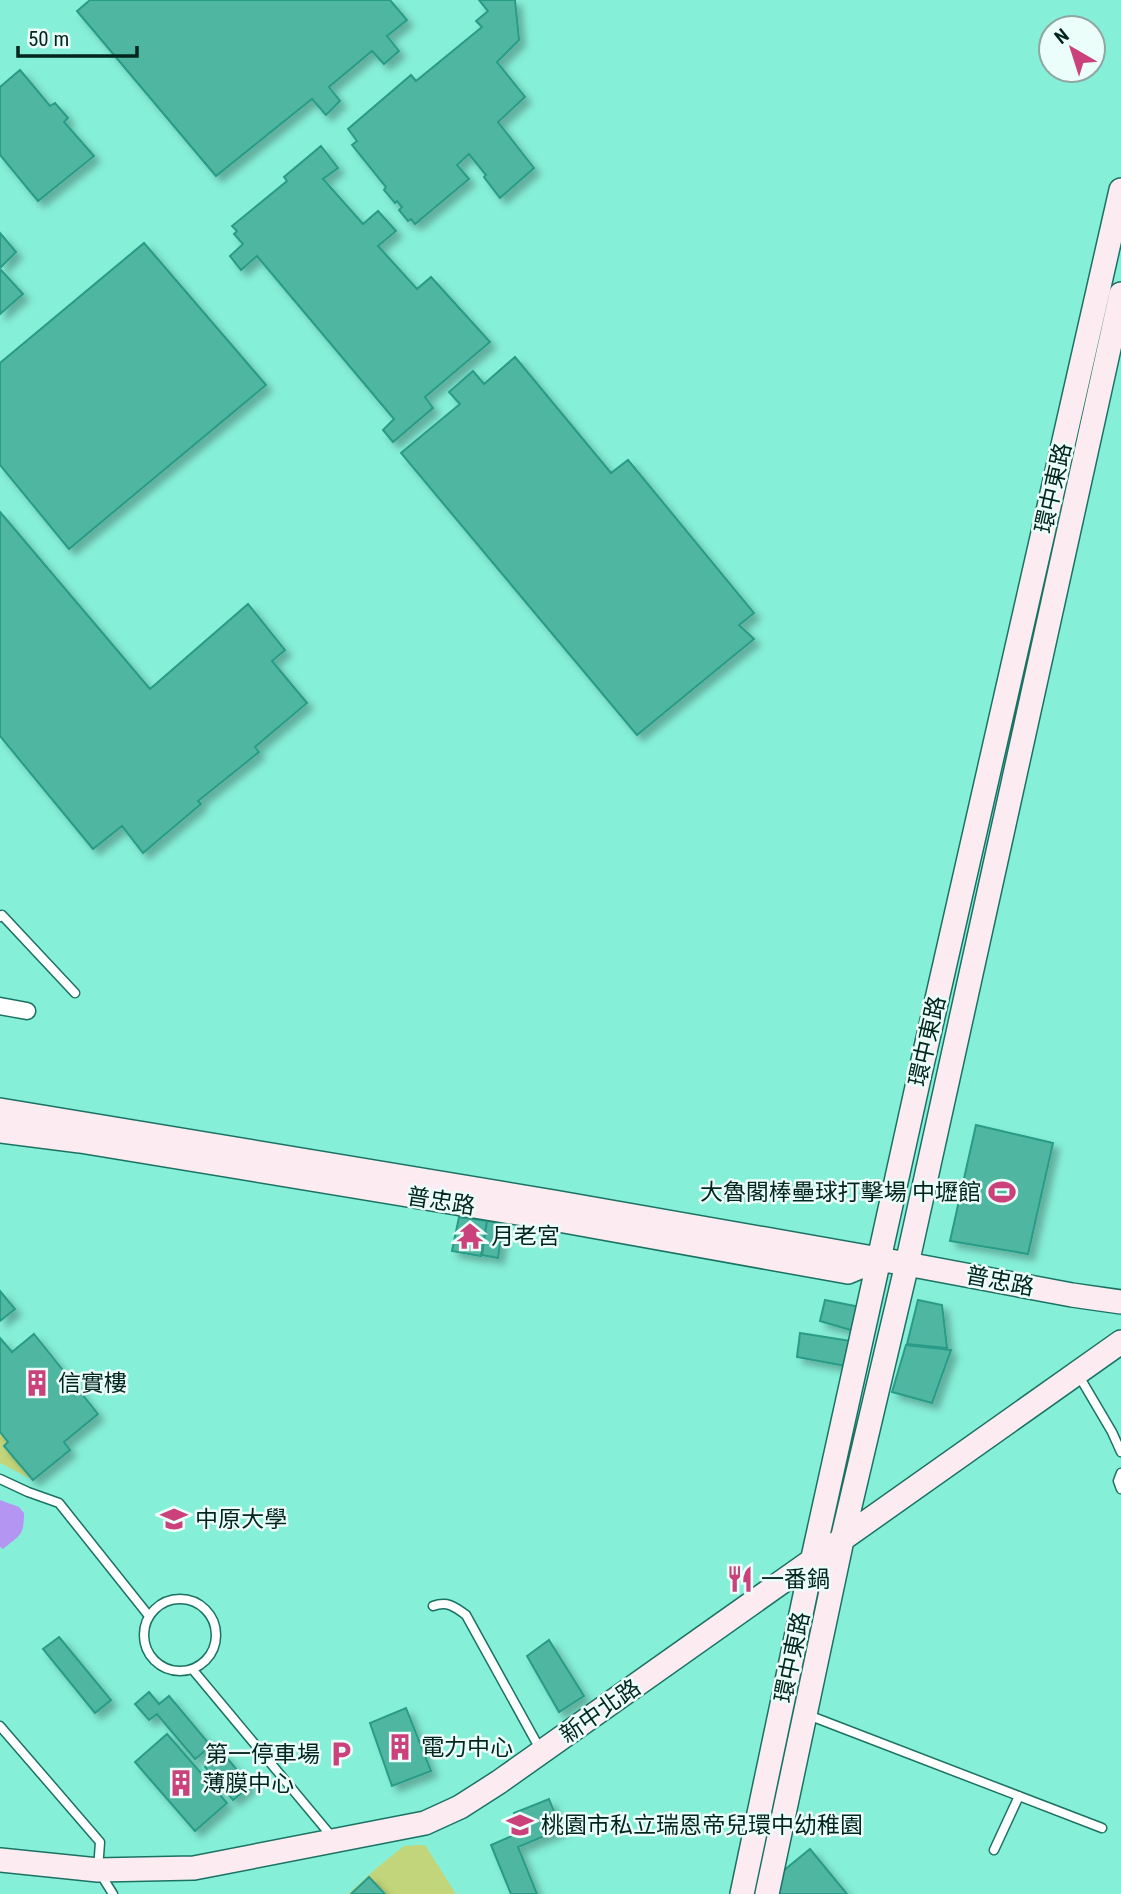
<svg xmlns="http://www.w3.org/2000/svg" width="1121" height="1894" font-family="'Roboto Condensed','Noto Sans TC',sans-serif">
	<defs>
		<filter id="shadow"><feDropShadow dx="6" dy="6" stdDeviation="3.5" flood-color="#0004"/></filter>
	</defs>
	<rect width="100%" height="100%" fill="#86efd8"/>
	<path fill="#c3d57a" d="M0 1432 8 1442 4 1446 33 1480 0 1463Z
		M418 1845H425L456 1894H348L379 1866 404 1846Z"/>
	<path fill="#b495f1" d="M0 1500 19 1507 24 1513C24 1536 20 1535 3 1549L0 1547Z"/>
	<path fill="#50b6a2" stroke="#299b87" stroke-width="2" filter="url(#shadow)" d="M90 0H390L407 20 387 36 399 51 384 64 372 51 329 87 340 101 326 115 312 99 216 176 77 11Z
		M479 0H515L519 40 497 62 525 97 498 122 534 168 500 198 484 177 486 175 469 154 457 165 469 179 415 224 411 219 408 221 399 210 402 207 397 201 395 203 384 190 386 187 352 145 357 141 348 129 411 75 416 81 482 27 476 21 488 11Z
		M20 70 50 106 55 103 68 118 64 122 94 156 38 201 0 155V87Z
		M321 146 338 168 323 179 363 224 378 211 396 231 378 246 417 289 431 277 490 342 425 397 433 408 393 442 383 430 394 419 257 256 241 270 230 256 243 244 234 234 237 231 232 226 287 181 284 177Z
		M0 233 16 252 0 268Z
		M144 243 266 385 69 549 0 465V363Z
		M0 269 23 294 0 314Z
		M515 357 611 473 628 460 754 613 739 625 754 639 637 735 401 453 460 404 449 392 473 371 484 384Z
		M0 512 150 689 248 604 285 650 272 661 307 703 255 747 259 752 198 801 201 804 143 853 122 826 93 849 0 736Z
		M976 1125 1053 1143 1028 1254 950 1241Z
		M459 1217 487 1221 481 1256 452 1251Z
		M487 1221 503 1223 498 1258 482 1255Z
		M0 1291 15 1309 0 1321Z
		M825 1300 860 1307 854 1331 820 1321Z
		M918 1300 942 1305 947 1348 907 1344Z
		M800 1333 851 1341 846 1366 797 1357Z
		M34 1334 98 1414 64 1442 70 1450 33 1480 4 1446 8 1442 0 1432V1338L12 1352Z
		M906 1345 951 1350 932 1403 892 1392Z
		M59 1637 111 1700 95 1713 43 1649Z
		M549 1640 584 1696 559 1712 527 1656Z
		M149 1692 159 1704 169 1696 211 1746 195 1759 157 1714 149 1720 135 1704Z
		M406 1708 431 1771 392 1786 370 1723Z
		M167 1734 227 1803 195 1831 135 1762Z
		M223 1753 250 1786 233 1800 205 1767Z
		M549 1799 561 1829 518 1847 537 1894H511L491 1845 521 1832 514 1813Z
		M810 1849 847 1894H778L783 1871Z
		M369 1877 385 1894H351Z"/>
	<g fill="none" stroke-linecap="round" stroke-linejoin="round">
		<defs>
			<path id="lane" d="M0 917 2 915 75 993
				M1079 1376 1112 1432 1121 1452
				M1121 1473 1118 1481 1121 1489
				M0 1479 28 1492 59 1503 149 1616
				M144 1635a36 36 0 1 1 72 0a36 36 0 1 1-72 0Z
				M433 1606C447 1601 454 1606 466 1615L540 1749
				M193 1670 333 1838
				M808 1715 1102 1828
				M0 1726 100 1842 98 1870 113 1894
				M994 1850 1019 1796"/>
			<path id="street" d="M0 1006 27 1011"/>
			<path id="secondary" d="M0 1110 554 1202 907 1264 1072 1295 1121 1302
				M0 1131 80 1141 536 1216 848 1272 879 1259
				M0 1860 98 1870 194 1868 425 1823 460 1807 499 1782 1121 1342
				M742 1894 812 1562 919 1078 1121 190
				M767 1894 842 1540 907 1264 1121 294"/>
		</defs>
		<use href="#lane" stroke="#1b7263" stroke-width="11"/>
		<use href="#street" stroke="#1b7263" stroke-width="19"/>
		<use href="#secondary" stroke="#1b7263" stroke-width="26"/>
		<use href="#lane" stroke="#fff" stroke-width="8"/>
		<use href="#street" stroke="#fff" stroke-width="16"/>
		<use href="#secondary" stroke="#fcecf1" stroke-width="23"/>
	</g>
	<defs>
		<symbol id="stadium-bare" viewBox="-9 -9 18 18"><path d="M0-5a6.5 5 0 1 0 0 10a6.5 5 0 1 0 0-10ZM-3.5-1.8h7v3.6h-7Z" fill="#ca417b" stroke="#ebfef9" stroke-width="2.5" paint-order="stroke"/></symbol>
		<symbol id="temple-bare" viewBox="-9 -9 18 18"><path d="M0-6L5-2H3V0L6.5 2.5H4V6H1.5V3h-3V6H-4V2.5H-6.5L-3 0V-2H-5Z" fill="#ca417b" stroke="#ebfef9" stroke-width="2.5" paint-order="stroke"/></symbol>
		<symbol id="building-bare" viewBox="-9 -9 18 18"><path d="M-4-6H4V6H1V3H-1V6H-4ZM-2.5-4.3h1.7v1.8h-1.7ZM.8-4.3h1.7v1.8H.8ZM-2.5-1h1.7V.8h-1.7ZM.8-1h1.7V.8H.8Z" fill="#ca417b" stroke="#ebfef9" stroke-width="2.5" paint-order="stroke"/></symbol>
		<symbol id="university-bare" viewBox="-9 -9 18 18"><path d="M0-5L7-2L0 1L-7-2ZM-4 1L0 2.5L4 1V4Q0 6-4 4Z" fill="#ca417b" stroke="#ebfef9" stroke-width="2.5" paint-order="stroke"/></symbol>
		<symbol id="restaurant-bare" viewBox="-9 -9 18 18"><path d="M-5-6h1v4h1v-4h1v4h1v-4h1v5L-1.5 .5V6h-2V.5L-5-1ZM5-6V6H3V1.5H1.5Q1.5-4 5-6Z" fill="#ca417b" stroke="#ebfef9" stroke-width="2.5" paint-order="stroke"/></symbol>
		<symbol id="parking-bare" viewBox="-9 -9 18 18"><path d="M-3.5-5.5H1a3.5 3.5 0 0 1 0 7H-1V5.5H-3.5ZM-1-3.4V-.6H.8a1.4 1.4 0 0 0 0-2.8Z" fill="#ca417b" stroke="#ebfef9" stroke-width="2.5" paint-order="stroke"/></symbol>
		<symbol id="school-bare" viewBox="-9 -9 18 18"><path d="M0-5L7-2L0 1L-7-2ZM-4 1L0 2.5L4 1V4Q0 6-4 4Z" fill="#ca417b" stroke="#ebfef9" stroke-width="2.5" paint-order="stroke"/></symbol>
	</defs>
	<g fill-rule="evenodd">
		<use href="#stadium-bare" x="983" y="1173" width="38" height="38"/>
		<use href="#temple-bare" x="451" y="1217" width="38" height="38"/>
		<use href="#building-bare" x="18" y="1364" width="38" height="38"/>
		<use href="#university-bare" x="155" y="1500" width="38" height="38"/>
		<use href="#restaurant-bare" x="721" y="1560" width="38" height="38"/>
		<use href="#building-bare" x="381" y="1728" width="38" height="38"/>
		<use href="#parking-bare" x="322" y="1735" width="38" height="38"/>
		<use href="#building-bare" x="162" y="1764" width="38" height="38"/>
		<use href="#school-bare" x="501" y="1806" width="38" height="38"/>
	</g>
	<g text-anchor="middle" stroke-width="5" stroke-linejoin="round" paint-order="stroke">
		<g font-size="23" fill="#02251e" stroke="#ebfef9">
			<text transform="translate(1053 488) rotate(-77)" y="8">環中東路</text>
			<text transform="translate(927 1041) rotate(-77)" y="8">環中東路</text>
			<text transform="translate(441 1201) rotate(9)" y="8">普忠路</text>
			<text transform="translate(1000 1281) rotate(11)" y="8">普忠路</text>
			<text transform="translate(792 1657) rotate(-78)" y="8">環中東路</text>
			<text transform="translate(600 1711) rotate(-35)" y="8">新中北路</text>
		</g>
		<g font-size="23" fill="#02251e" stroke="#ebfef9" text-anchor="start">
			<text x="981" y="1200" text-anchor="end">大魯閣棒壘球打擊場 中壢館</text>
			<text x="491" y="1244">月老宮</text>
			<text x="58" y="1391">信實樓</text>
			<text x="195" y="1527">中原大學</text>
			<text x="761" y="1587">一番鍋</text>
			<text x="421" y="1755">電力中心</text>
			<text x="320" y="1762" text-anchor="end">第一停車場</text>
			<text x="202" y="1791">薄膜中心</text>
			<text x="541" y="1833">桃園市私立瑞恩帝兒環中幼稚園</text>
		</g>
	</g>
	<g transform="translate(1072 49) rotate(321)"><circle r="33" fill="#ebfef9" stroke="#8ea7a1" stroke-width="2"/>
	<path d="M0-5L12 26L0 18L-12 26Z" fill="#ca417b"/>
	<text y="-10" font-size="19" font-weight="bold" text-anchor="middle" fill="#02251e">N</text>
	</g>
	<path d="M18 46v10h119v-10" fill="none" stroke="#02251e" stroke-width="3.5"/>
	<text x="28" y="46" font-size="21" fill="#02251e" stroke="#ebfef9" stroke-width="5" paint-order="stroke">50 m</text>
</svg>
